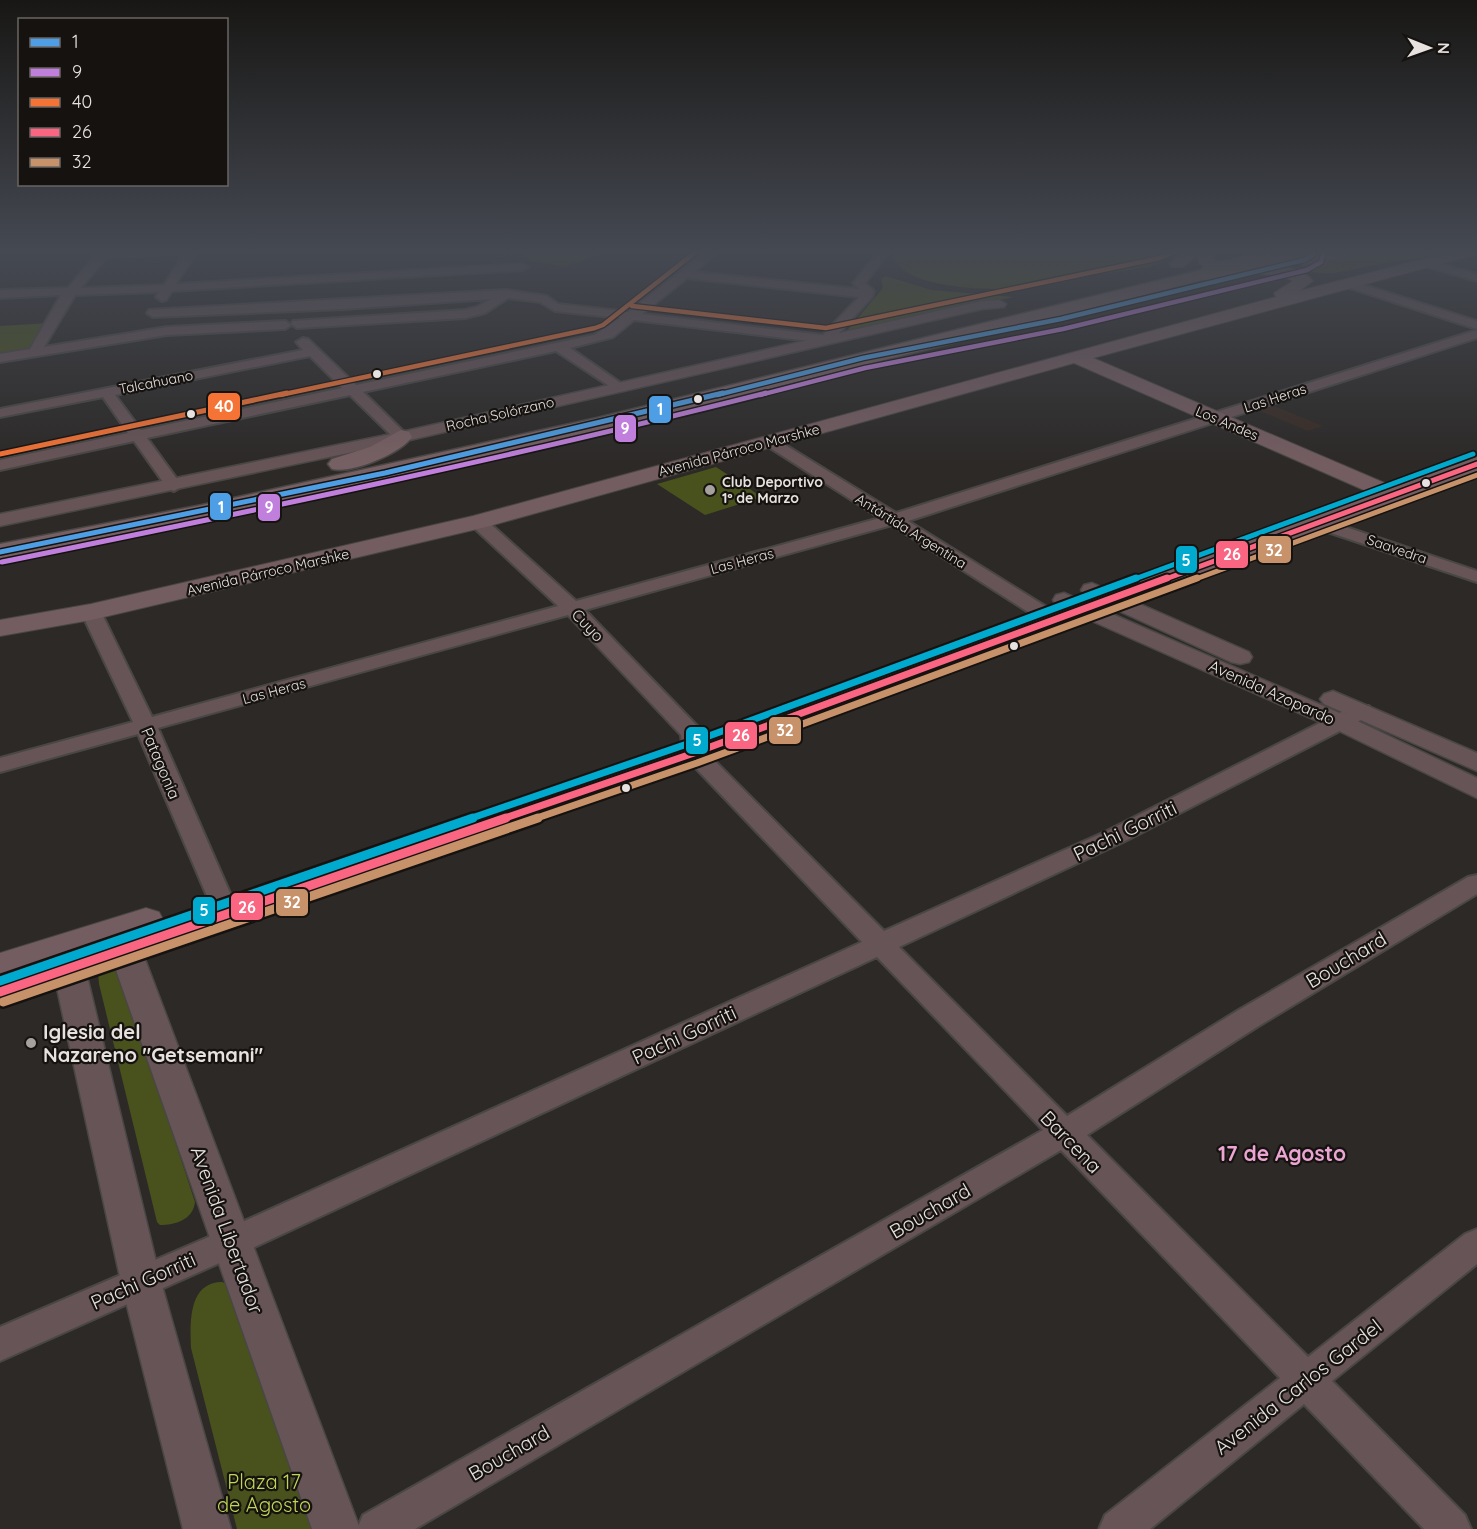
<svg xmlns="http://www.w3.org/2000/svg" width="1477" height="1529" font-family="Quicksand,sans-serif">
	<rect width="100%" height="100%" fill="#2c2927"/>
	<path fill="#382c25" d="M1274 406 1323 426 1308 431 1260 411Z"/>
	<path fill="#49521c" d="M524 251H583L599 254 564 267 530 261Z
		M896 251H1162L1163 254 1161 262 1148 267 1004 289C977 289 902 287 893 256Z
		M1366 251H1450C1425 258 1400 260 1375 265 1351 269 1333 277 1309 271V266L1320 261Z
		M886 276 931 290 1013 297 845 333 883 288 881 278Z
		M50 323 33 350 0 354V326Z
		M716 467 762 497 705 515 657 484Z
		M109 968 117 972 121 977 195 1202C193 1220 175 1225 160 1225L157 1222 99 984 98 973Z
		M222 1282 227 1284 314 1529H237L191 1348C190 1324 188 1282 222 1282Z"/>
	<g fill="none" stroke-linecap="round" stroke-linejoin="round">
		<defs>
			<path id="minor" d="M99 251H197L176 284 522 264 528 267 522 270 172 291 166 300 162 301 156 297 159 292 75 295 44 347 167 327 285 321 291 325 285 329 167 335 0 362V354L30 349 61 295 0 298V290L68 288ZM184 254 164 285 81 288 106 257Z
				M707 251H719L694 272 859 289 853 283 855 281 879 251H890L865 283 874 291 872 297 831 342 826 343 634 320 613 337 570 348 622 384V390L617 391 556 351 363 392 406 434 409 437 401 442 396 440 350 395 147 438 182 486 174 491 168 489 134 441 0 470V460L128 433 103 397 0 417V409L303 350 296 342 303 338 308 339 356 385 594 335 620 318 555 311 540 302 508 298 485 313 465 318 297 328 291 324 293 321 465 310 477 307 491 299 343 309 153 317 147 313 149 310 506 290 547 296 558 304 628 312ZM687 278 859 297 823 335 642 314ZM310 356 342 388 141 430 115 395Z
				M1425 260 1477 274V281L1421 265 1419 263Z
				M1348 280 1477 321V329L1344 286 1342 284Z
				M1477 330V338L908 521 1061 616 1064 620 1061 624H1047L892 525 585 610 700 729 705 751 884 931 1107 831 1353 706H1369L1372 711 1369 716 1125 841 899 947 1067 1116 1237 1011 1468 877 1477 875V894L1257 1027 1087 1135 1308 1357 1465 1234 1477 1229V1264L1332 1381 1465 1515 1471 1529H1424L1304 1404 1150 1529H1099L1105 1515 1280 1378 1061 1150 415 1529H357L363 1515 1043 1130 877 957 244 1252 0 1361V1327L220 1232 862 942 686 758 683 753 681 735 568 615 158 728 240 916 236 922 227 925 218 922 138 734 0 772V758L133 722 81 612 84 608H98L101 612 152 717 558 606 472 526 469 522 472 518H484L576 601 880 518 764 444 761 441 764 438H774L896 513Z
				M1316 517 1477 571V582L1310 526 1307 522 1310 518Z"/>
			<path id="tertiary" d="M999 300 1006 304 1004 307 982 309 401 442 0 526V514L401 432 982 301Z
				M1092 583 1249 652 1252 657 1249 662 1240 664 1231 662 1084 595 1081 590 1084 585Z
				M1064 593 1351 718 1477 778V798L1333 728 1056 605 1053 600 1056 595Z
				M1333 691 1477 753V771L1324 704 1320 699 1324 694Z
				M118 919 129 922 134 930 360 1529H312L102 930 107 922Z
				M64 936 75 939 80 947 161 1282 231 1529H183L121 1282 48 947 53 939Z"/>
			<path id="secondary" d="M1183 251H1212L1213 259C1241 272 1294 256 1313 281L1299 291 1455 251H1477V254L1093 358 1394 487 1477 457V472L705 760 240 925 0 1006V953L146 908 159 912 164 921 162 924 214 907 683 746 1373 494 1074 363 486 527 91 620 0 636V620L91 604 473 516 1276 297 1274 293 1293 281C1270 268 1232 280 1200 264L1197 255 1183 267H1171L1169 264Z"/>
			<path id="motorway" d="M1324 251H1354L1352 254 1304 265 1296 260 1298 257Z
				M1209 268 1217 273 1215 277 597 432 202 519 0 560V544L202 505 597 418Z
				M401 430 409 432 412 437C400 454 351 474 332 469L328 464 332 459 370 447Z"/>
		</defs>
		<use href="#minor" stroke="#494745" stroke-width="4"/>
		<use href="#tertiary" stroke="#494745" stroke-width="3"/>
		<use href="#secondary" stroke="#494745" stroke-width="2"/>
		<use href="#motorway" stroke="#494745" stroke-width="3"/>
		<use href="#minor" fill="#675457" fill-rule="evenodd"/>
		<use href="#tertiary" fill="#675457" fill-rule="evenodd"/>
		<use href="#secondary" fill="#745d61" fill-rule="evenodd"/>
		<use href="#motorway" fill="#776063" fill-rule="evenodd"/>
		<defs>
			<path id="motorway-bridge" d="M1209 273 1309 251"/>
		</defs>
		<use href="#motorway-bridge" stroke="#494745" stroke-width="20" stroke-linecap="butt"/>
		<use href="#motorway-bridge" stroke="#776063" stroke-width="18"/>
		<defs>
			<path id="bus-1-far1" d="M717 395 863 358 1061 319 1304 260 1313 255V251"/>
			<path id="bus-1" d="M0 552 385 473 723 393"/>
			<path id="bus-2-far1" d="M760 395 865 368 1063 329 1307 270 1321 262 1324 251"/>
			<path id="bus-2" d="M2 562C258 510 513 457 766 393"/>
			<path id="bus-3-far1" d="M632 306 826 328 1160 258 1176 251
				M280 395 595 328 603 325 697 251"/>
			<path id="bus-3" d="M0 454 287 393"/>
			<path id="bus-4-far2" d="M1163 580 1477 464"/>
			<path id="bus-4-far1" d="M502 819 694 753 1167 578"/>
			<path id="bus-4" d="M0 992 506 818"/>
			<path id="bus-5-far2" d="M1193 580 1477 475"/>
			<path id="bus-5-far1" d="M534 819 697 763 1197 578"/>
			<path id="bus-5" d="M3 1002 538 818"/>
			<path id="bus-6-far2" d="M1132 580 1473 454"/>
			<path id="bus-6-far1" d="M469 819 690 743 1136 578"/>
			<path id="bus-6" d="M0 981 473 818"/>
		</defs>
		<use href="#bus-1-far1" stroke="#151210" stroke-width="7"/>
		<use href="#bus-1" stroke="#151210" stroke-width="8"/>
		<use href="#bus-2-far1" stroke="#151210" stroke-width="7"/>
		<use href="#bus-2" stroke="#151210" stroke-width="8"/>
		<use href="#bus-3-far1" stroke="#151210" stroke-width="7"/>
		<use href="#bus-3" stroke="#151210" stroke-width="8"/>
		<use href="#bus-4-far2" stroke="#151210" stroke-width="8"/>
		<use href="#bus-4-far1" stroke="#151210" stroke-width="11"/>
		<use href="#bus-4" stroke="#151210" stroke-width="14"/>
		<use href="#bus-5-far2" stroke="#151210" stroke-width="8"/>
		<use href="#bus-5-far1" stroke="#151210" stroke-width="11"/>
		<use href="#bus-5" stroke="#151210" stroke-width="14"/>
		<use href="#bus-6-far2" stroke="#151210" stroke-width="8"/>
		<use href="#bus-6-far1" stroke="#151210" stroke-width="11"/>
		<use href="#bus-6" stroke="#151210" stroke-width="14"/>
		<use href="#bus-1-far1" stroke="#4d9ee5" stroke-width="4.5"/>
		<use href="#bus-1" stroke="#4d9ee5" stroke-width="5"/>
		<use href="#bus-2-far1" stroke="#c07fdc" stroke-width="4.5"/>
		<use href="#bus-2" stroke="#c07fdc" stroke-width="5"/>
		<use href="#bus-3-far1" stroke="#f57335" stroke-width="4.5"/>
		<use href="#bus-3" stroke="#f57335" stroke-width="5"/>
		<use href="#bus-4-far2" stroke="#fa6682" stroke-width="5"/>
		<use href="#bus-4-far1" stroke="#fa6682" stroke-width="7"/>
		<use href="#bus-4" stroke="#fa6682" stroke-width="9"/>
		<use href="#bus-5-far2" stroke="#c7916a" stroke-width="5"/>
		<use href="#bus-5-far1" stroke="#c7916a" stroke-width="7"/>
		<use href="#bus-5" stroke="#c7916a" stroke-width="9"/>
		<use href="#bus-6-far2" stroke="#00a9ce" stroke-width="5"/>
		<use href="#bus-6-far1" stroke="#00a9ce" stroke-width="7"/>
		<use href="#bus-6" stroke="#00a9ce" stroke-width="9"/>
	</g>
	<linearGradient id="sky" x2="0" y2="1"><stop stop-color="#181715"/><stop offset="0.54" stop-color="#454952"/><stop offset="1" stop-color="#454952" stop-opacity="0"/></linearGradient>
	<rect width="1477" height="465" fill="url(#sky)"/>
	<g fill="#e7e2df" stroke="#151210" stroke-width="2">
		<circle cx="377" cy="374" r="5"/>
		<circle cx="698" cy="399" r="5"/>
		<circle cx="191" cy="414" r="5"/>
		<circle cx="1426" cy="483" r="5"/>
		<circle cx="1014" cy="646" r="5"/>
		<circle cx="626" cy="788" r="5"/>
	</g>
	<g fill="#a6a19f" stroke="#151210" stroke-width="2">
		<circle cx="710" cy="490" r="6"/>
		<circle cx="31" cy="1043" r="6"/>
	</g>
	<g text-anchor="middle" stroke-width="4.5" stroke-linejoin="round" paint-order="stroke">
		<g font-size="14" fill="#e7e2df" stroke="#151210">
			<text transform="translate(156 382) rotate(-11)" y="5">Talcahuano</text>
			<text transform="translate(1275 398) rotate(-18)" y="5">Las Heras</text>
			<text transform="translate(500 414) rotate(-13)" y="5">Rocha Solórzano</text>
			<text transform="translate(1227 423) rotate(23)" y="5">Los Andes</text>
			<text transform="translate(739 450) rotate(-15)" y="5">Avenida Párroco Marshke</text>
			<text transform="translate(911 531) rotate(32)" y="5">Antártida Argentina</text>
			<text transform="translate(1397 549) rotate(19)" y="5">Saavedra</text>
			<text transform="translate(742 561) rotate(-15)" y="5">Las Heras</text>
			<text transform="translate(268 572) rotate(-13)" y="5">Avenida Párroco Marshke</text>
			<text transform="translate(274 691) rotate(-15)" y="5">Las Heras</text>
		</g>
		<g font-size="14" font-weight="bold" fill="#e7e2df" stroke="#151210" text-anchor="start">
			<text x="722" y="487">Club Deportivo<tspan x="722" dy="16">1º de Marzo</tspan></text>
		</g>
		<g font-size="16" fill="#e7e2df" stroke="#151210">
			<text transform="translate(588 625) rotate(46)" y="6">Cuyo</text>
			<text transform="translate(1272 692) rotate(24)" y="6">Avenida Azopardo</text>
			<text transform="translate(161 763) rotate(67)" y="6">Patagonia</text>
		</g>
		<g font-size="20" fill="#e7e2df" stroke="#151210">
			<text transform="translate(1125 831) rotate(-26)" y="7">Pachi Gorriti</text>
			<text transform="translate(1346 960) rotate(-31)" y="7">Bouchard</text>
			<text transform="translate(684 1035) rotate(-25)" y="7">Pachi Gorriti</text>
			<text transform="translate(1071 1142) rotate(46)" y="7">Barcena</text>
			<text transform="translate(930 1211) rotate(-30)" y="7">Bouchard</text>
			<text transform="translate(227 1230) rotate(70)" y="7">Avenida Libertador</text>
			<text transform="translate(143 1281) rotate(-24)" y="7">Pachi Gorriti</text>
			<text transform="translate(1298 1387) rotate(-38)" y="7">Avenida Carlos Gardel</text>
			<text transform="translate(509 1453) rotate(-30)" y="7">Bouchard</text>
		</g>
		<g font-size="20" font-weight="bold" fill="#e7e2df" stroke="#151210" text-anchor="start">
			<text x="43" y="1039">Iglesia del<tspan x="43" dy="23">Nazareno "Getsemani"</tspan></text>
		</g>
		<g font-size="20" fill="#c1d655" stroke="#151210">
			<text x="264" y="1489">Plaza 17<tspan x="264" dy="23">de Agosto</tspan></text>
		</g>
		<g font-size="21" font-weight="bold" fill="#eaa5d2" stroke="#151210">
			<text x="1282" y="1161">17 de Agosto</text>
		</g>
	</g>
	<g stroke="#151210" stroke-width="2">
		<rect x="207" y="392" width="34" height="29" rx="6" fill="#f57335"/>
		<rect x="648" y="395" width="24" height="29" rx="6" fill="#4d9ee5"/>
		<rect x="614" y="414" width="23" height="29" rx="6" fill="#c07fdc"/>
		<rect x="209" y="492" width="23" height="29" rx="6" fill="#4d9ee5"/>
		<rect x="257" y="493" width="24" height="29" rx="6" fill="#c07fdc"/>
		<rect x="1257" y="535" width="35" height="29" rx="6" fill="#c7916a"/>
		<rect x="1215" y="540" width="34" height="29" rx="6" fill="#fa6682"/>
		<rect x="1175" y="545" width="23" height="29" rx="6" fill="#00a9ce"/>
		<rect x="768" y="716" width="34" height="29" rx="6" fill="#c7916a"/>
		<rect x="724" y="721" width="34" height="29" rx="6" fill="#fa6682"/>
		<rect x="685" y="726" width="24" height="29" rx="6" fill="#00a9ce"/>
		<rect x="275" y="888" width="34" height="29" rx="6" fill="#c7916a"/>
		<rect x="230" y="892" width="34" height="29" rx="6" fill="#fa6682"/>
		<rect x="192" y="896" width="24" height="29" rx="6" fill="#00a9ce"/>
	</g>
	<g font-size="16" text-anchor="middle" font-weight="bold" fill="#fff">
		<text x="224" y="412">40</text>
		<text x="660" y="415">1</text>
		<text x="625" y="434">9</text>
		<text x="221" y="513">1</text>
		<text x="269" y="513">9</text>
		<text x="1274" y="556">32</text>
		<text x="1232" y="560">26</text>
		<text x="1186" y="566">5</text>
		<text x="785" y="736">32</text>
		<text x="741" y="741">26</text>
		<text x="697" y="746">5</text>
		<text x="292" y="908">32</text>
		<text x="247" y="913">26</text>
		<text x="204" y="916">5</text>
	</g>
	<rect x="18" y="18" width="210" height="168" fill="#151210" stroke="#696563" stroke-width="1.5"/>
	<rect x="30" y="38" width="30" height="9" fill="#4d9ee5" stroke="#696563" stroke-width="1.5"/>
	<text x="72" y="48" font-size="18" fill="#e7e2df">1</text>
	<rect x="30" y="68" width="30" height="9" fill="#c07fdc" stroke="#696563" stroke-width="1.5"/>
	<text x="72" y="78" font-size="18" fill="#e7e2df">9</text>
	<rect x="30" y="98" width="30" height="9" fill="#f57335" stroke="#696563" stroke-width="1.5"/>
	<text x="72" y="108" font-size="18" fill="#e7e2df">40</text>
	<rect x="30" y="128" width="30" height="9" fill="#fa6682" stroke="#696563" stroke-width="1.5"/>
	<text x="72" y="138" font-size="18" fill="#e7e2df">26</text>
	<rect x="30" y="158" width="30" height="9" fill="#c7916a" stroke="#696563" stroke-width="1.5"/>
	<text x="72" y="168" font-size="18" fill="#e7e2df">32</text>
	<g transform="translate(1429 48) rotate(91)" stroke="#151210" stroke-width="4.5" paint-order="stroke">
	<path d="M0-4.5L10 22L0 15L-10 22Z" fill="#e7e2df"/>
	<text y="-9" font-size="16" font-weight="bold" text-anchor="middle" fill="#e7e2df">N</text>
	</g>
</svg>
